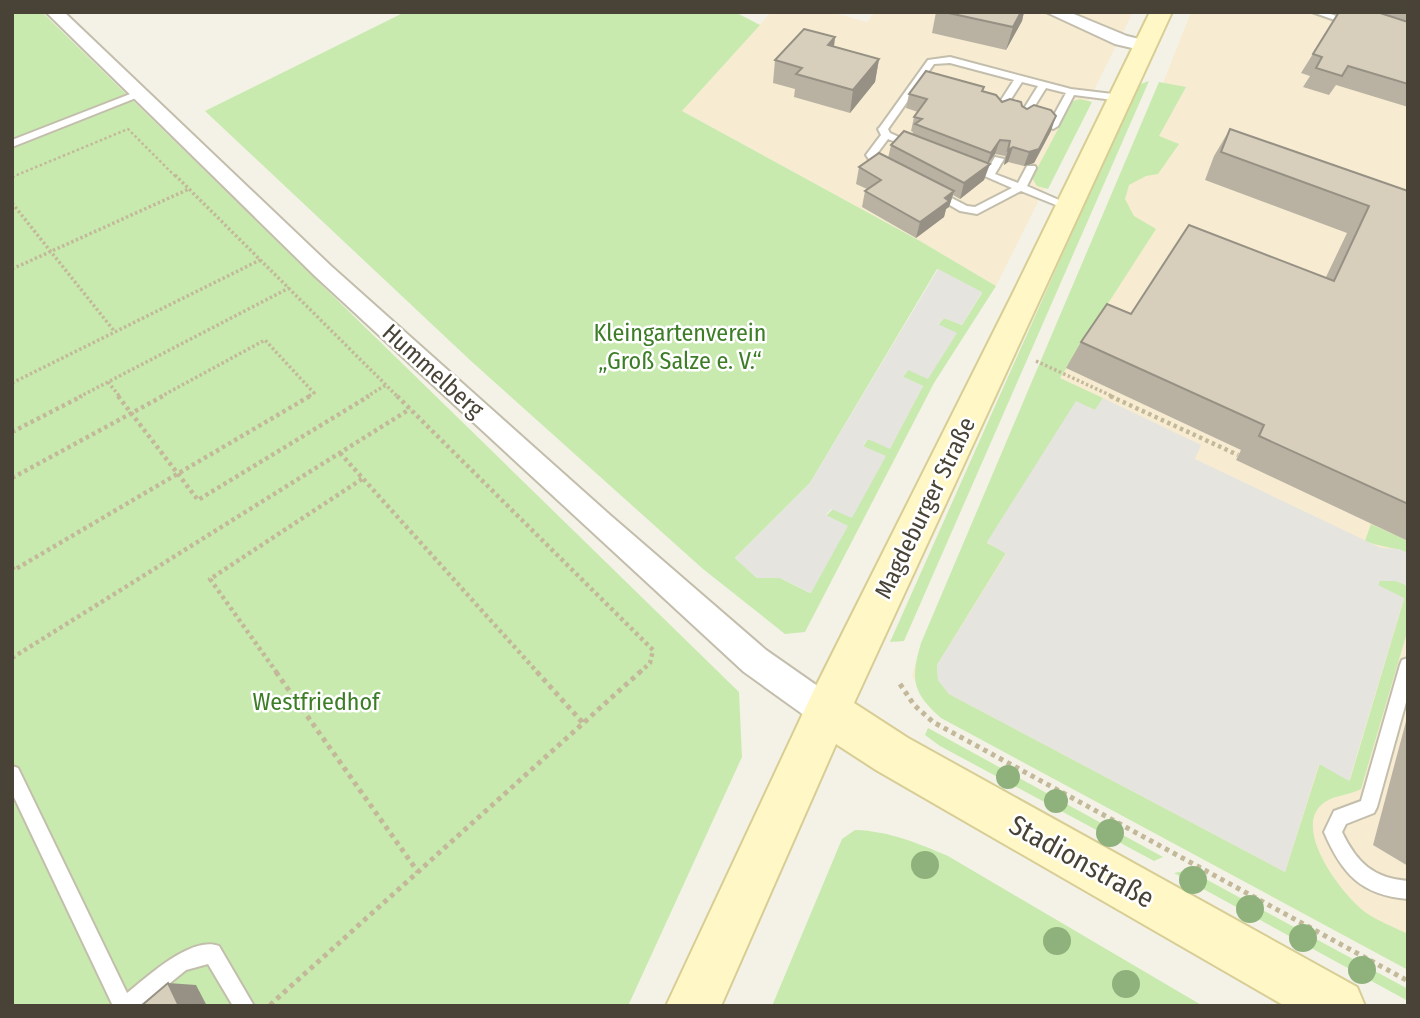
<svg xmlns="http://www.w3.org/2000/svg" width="1420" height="1018" font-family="'Fira Sans Condensed',sans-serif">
	<rect width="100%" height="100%" fill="#f4f2e7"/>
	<path fill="#f7ecd1" d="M771 12H831L867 22 875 12H1133L996 286 920 241 682 111Z
		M1191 12H1408V956L924 696 912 676 920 648 1035 374 1129 155 1163 83Z"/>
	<path fill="#c8eaae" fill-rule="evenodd" d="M12 12H42L739 692 742 757 628 1006H12Z
		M405 12H735L760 25 682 111 920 241 996 286 934 383 805 632 785 634 703 569 471 361 205 111ZM937 269 982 293 962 325 944 318 938 325 956 333 908 370 903 377 923 386 890 448 868 439 863 447 885 456 826 516 847 526 810 593 780 578H757L735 558 810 483Z
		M1149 81 904 641 890 642 1138 85Z
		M1159 82 1186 87 1159 136 1179 144 1158 174 1146 176 1129 185 1125 199 1134 216 1156 229 1060 378 1103 398 1095 410 1076 402 987 543 1006 553 937 665 938 680 949 694 1285 872 1320 763 1350 780 1404 599 1378 586 1379 581H1396L1408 586V629L1361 789C1350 795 1335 795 1325 802 1289 826 1342 895 1365 912 1377 921 1394 927 1408 934V970L941 718C911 692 911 678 921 643Z
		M1080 99 1092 102 1048 189 1037 186 1032 178 1073 101Z
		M1371 524 1408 541V553C1394 547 1380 547 1365 541Z
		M928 728 1163 857 1154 861 940 746 925 735Z
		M855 830C889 831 917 843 948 856L1203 1006H772L842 839Z
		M1189 870 1408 989V1001L1174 873Z"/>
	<path fill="#e5e4df" d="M938 269 982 292 962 325 944 318 938 324 957 333 928 379 908 370 903 377 923 386 890 449 868 439 863 446 886 456 852 518 831 509 826 515 848 526 811 593 780 578H757L735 558 810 483Z
		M1103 398 1201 445 1195 459 1381 548 1399 549 1408 553V586L1396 581H1380L1378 585 1404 598 1349 781 1319 764 1285 872 949 694 938 680 937 665 1006 554 987 542 1076 401 1095 410Z"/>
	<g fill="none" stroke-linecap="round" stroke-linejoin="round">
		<defs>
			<path id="lane" d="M1312 12H1325L1356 23 1352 26Z
				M950 57 1071 89 1121 95 1126 98 1121 101 1074 95 1058 126 1053 129 1048 126 1066 93 1046 88 1026 120 1023 121 1018 118 1038 86 1022 82 1002 113 999 114 994 111 1014 80 950 63 934 64 888 129 890 133 919 146 914 149 888 139 876 155 893 169 888 172 873 165 866 155 881 135 878 129 880 127 928 60Z
				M138 91 143 94 141 96 12 147V140Z
				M995 157 1004 159 995 174 1018 183 1027 166H1035L1036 168 1027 186 1075 207 1074 209H1066L1021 191 977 214 960 211 929 193 934 190 938 191 967 206 975 207 1012 188 964 167 969 164 987 170Z
				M1408 658V695L1377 807 1374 813 1346 824 1342 832C1357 863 1373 878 1408 881V899C1361 895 1342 874 1324 832L1334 811 1361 801 1400 665 1402 660Z
				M12 766 18 768 127 993C147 977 192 935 219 946L254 1006H233L208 964 186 970 142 1006H113L12 793Z"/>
			<path id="street" d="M46 12H64L331 266 610 515 766 650 839 701 843 712 839 723 827 728 815 723 744 672 315 276Z
				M1046 12H1069L1127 36 1151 42 1154 46 1145 51 1115 44Z"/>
			<path id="secondary" d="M1150 12H1172L854 703 908 738 1357 987 1365 1006H1285L876 770 836 744 721 1006H666L811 696 1012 295Z"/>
		</defs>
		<use href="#lane" stroke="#c3beac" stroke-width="4"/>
		<use href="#street" stroke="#c3beac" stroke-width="4"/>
		<use href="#secondary" stroke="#d7cd95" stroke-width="4"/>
		<path stroke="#c3b99a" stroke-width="2.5" stroke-dasharray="2.5 2.5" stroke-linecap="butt" d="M12 177 128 129 176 177"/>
		<path stroke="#c3b99a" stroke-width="3.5" stroke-dasharray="2.5 2.5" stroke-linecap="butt" d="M175 175 398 397
			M12 177 16 175
			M12 203 115 332
			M12 269 189 189
			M1036 361 1114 397
			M108 382 120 397
			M12 383 260 260
			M79 397 289 288
			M160 397 265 340 314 393 307 397
			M366 397 386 385"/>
		<path stroke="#c3b99a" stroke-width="4.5" stroke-dasharray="3.5 3.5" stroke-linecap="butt" d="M118 396 198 500 369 396
			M397 396 653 650 650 663 639 673
			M1110 396 1238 455
			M12 432 82 396
			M340 453 538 673
			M12 478 163 396
			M12 567 14 570 310 396
			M12 658 410 409
			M277 673 210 579 362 479"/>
		<path stroke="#c3b99a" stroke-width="5" stroke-dasharray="4.5 4.5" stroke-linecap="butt" d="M276 672 418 872
			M537 672 583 723
			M900 684 914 705 933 722 1408 981
			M270 1005 640 672"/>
		<use href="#lane" fill="#fff" fill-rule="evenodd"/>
		<use href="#street" fill="#fff" fill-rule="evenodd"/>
		<use href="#secondary" fill="#fff8c6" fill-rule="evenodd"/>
	</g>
	<g fill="#8fb27d">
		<circle cx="1008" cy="777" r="12"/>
		<circle cx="1056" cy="801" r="12"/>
		<circle cx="1110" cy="833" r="14"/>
		<circle cx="925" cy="865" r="14"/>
		<circle cx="1193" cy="880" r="14"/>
		<circle cx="1250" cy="909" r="14"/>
		<circle cx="1303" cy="938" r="14"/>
		<circle cx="1057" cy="941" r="14"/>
		<circle cx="1362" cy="970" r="14"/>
		<circle cx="1126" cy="984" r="14"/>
	</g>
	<path fill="#b9b2a2" d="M936 12H1024L1022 21 1006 50 932 33Z
		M1339 12H1408V107L1336 85 1329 95 1303 87 1310 76 1301 73Z
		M835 37 834 47 879 59 875 82 850 113 794 97 795 89 773 83 775 60Z
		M984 87 983 91 1002 102 1022 106 1051 131 1034 163 1024 166 1008 162 1004 165 1005 156 995 154 989 163 984 180 960 199 953 195 949 207 946 209 944 217 916 238 862 207 865 191 867 189 856 184 859 167 888 158 891 145 912 134 913 132 911 131 914 117 918 112 906 108 909 94Z
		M1230 129 1408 191V541L1236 460 1241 450 1066 368 1081 342 1131 314 1326 277 1347 233 1205 180 1214 156Z
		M1408 714V866L1373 845Z"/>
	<path fill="#969184" d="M1021 12H1024L1022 21 1006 50 1013 27Z
		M835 37 832 60 828 45Z
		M879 59 875 82 850 113 853 90Z
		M1056 116 1051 131 1034 163 1024 166 1029 152Z
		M1000 140 995 154 987 165 990 164 984 180 960 199 964 183 986 166 991 153Z
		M1013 147 1008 162 1004 165 1008 150Z
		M954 191 949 207 946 209 944 217 916 238 920 222 945 198Z
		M168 983 196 985 207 1006H179Z"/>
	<path fill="#d7cfbc" stroke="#969184" stroke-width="2" d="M944 12H1021L1013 27Z
		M1339 12H1377L1408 22V84L1348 66 1342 76 1316 68 1322 57 1313 54Z
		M804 29 835 37 828 45 879 59 853 90 796 74 802 68 775 60Z
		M926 71 984 87 982 91 996 95 1002 102 1010 99 1021 102 1022 106 1027 109 1034 105 1051 110 1056 116 1039 149 1029 152 1013 147 1008 150 1010 141 1000 140 991 153 915 124 922 119 914 117 927 99 909 94Z
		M1230 129 1408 191V504L1259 436 1264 425 1081 342 1107 304 1131 314 1189 225 1334 281 1369 206 1221 152Z
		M904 131 990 164 964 183 891 145Z
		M879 153 954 191 945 198 949 201 920 222 865 191 881 180 859 167Z
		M168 983 179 1006H141Z"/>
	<g text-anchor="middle" stroke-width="5" stroke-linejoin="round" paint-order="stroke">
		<g font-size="24" fill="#3c7d26" stroke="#fff">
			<text x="680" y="341">Kleingartenverein<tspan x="680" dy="28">„Groß Salze e. V.“</tspan></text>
			<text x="316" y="710">Westfriedhof</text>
		</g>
		<g font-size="24" fill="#484336" stroke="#fff">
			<text transform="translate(433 371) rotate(42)" y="8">Hummelberg</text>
			<text transform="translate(925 508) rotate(-64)" y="8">Magdeburger Straße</text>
		</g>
		<g font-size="28" fill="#484336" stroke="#fff">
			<text transform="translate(1082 861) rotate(29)" y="10">Stadionstraße</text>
		</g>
	</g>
	<rect width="1420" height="1018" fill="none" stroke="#484336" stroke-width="28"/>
</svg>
